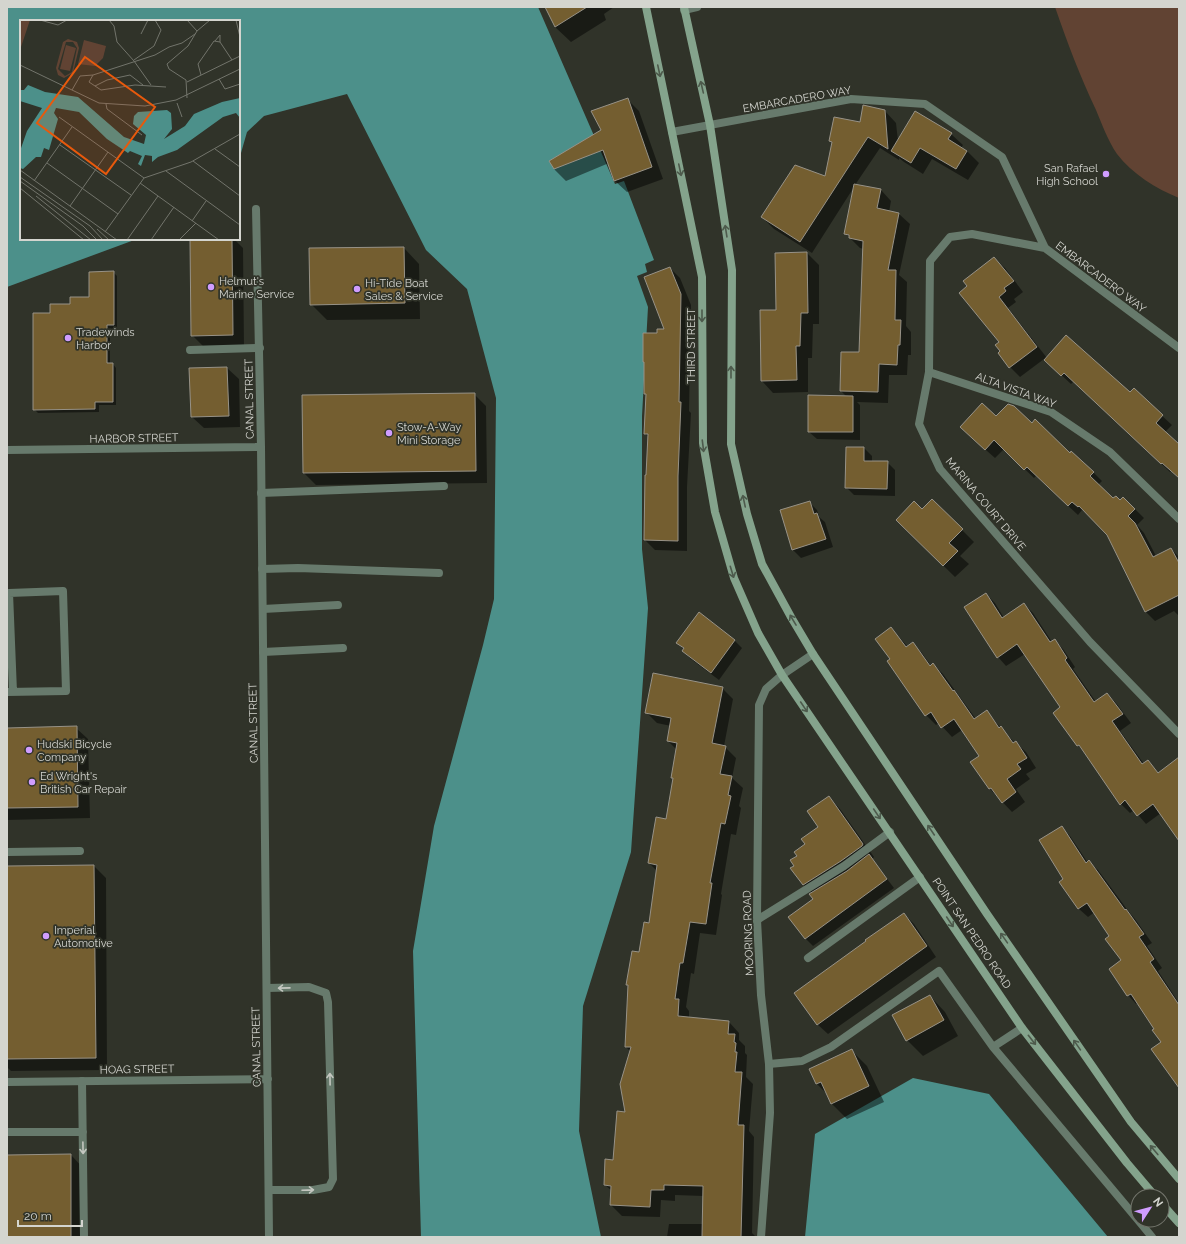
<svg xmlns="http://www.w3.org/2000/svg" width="1186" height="1244" font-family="Raleway,sans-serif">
	<rect width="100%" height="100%" fill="#303329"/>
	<path fill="#614333" d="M1055 7H1179V198C1157 189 1132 174 1117 154 1108 141 1102 124 1096 110 1080 76 1067 42 1055 7Z"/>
	<path fill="#4c908a" d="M7 7H538L615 184 624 181 654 260 645 264 647 272 637 276 648 307 642 416V549L648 608 631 852 583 1006 579 1131 601 1237H421L413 951 434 826 483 645 494 599 496 398 467 289 426 250 347 94 264 116 247 132 239 160V21H21V239H137L7 287Z
		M913 1078 989 1094 1108 1237H805L815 1134Z"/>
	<path fill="#0007" d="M546 7H614L604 14 606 20 571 42 555 27Z
		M627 99 639 111 663 179 627 192 615 181 609 163 566 181 554 169 603 130Z
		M885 111 896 123 898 141 951 134 963 145 961 148 967 151 979 163 968 180 932 159 923 174 904 162 899 158V160L880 148 855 185 881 190 891 201 889 212 899 214 910 224 899 275 907 282 906 326 911 332V355H908L907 375H889L888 403 857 402 860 405V440L817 439 809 432 847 397 841 391 860 353 864 249 860 248 845 233 854 187 812 253 774 229 762 217 826 177 833 144 830 141Z
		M191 239H234L243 248 244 347H204L192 335Z
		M404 248 419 264 420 319 327 320 311 304Z
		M807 253 819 265V324H813L812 358H808V392L773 393 762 381Z
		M994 258 1005 268 1023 292 1014 299 1016 302 1008 308 1047 358 1131 394 1134 390 1172 425 1165 432 1179 445V478L1171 471 1170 472 1074 381 1071 384 1044 359 1020 377 1010 367 999 353 1001 351Z
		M670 268 680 278 691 305 689 411 691 413 687 487V551L655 550 645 540 649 437 645 434 647 395 645 394V363L644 362 658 334 666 330Z
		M113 272 117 276V329H110V364H113L116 368V405H99V412L38 413 34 409 51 314 90 298Z
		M227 368 239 379 240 427 204 428 192 417Z
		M474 394 486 406 487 483 316 485 304 473Z
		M997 417 1032 424 1093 472 1102 481 1098 485 1113 500 1120 502 1124 498 1144 518 1137 525 1144 533 1156 556 1171 549 1179 557V616L1174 611 1155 621 1146 612 1107 534 1088 515 1082 510 1078 515 1036 476 1034 478 1004 449 995 458 970 436Z
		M847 448H864L872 456V462H887L895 470V496L854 495 846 487Z
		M932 500 974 542 960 556 969 564 955 577 909 532 922 510Z
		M809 502 817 510 819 517 825 522 833 547 801 558 793 550 781 511Z
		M986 594 995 603 1004 618 1024 604 1033 613 1052 642 1054 640 1063 649 1075 667 1073 669 1096 702 1107 694 1116 703 1131 723 1120 731 1144 764 1148 761 1159 774 1179 759V839L1161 813 1146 824 1134 810 1130 813 1121 804 1087 754 1078 745 1062 708 1025 654 1006 666 998 657Z
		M700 613 735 641 742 648 719 680 691 659 683 651 684 649 677 642Z
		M891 628 908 647 913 644 922 653 931 666 933 664 943 674 976 719 986 712 1015 743H1016L1026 752 1036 768 1026 774 1030 779 1016 789 1025 802 1012 812 990 789 972 763 980 757 962 730 952 737 939 723 936 725 926 715 889 662 892 659Z
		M722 688 733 699 724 746 736 758 732 778 743 788 739 806 741 808 736 835 731 834 721 894 722 895 716 935 700 933 694 974 691 973 686 1007 689 1011V1018L729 1022 739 1033V1040L745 1046V1053L747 1055 746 1077 753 1084 749 1131 754 1137 752 1233 756 1237H667L669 1224H703V1196L675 1195V1201L661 1200 660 1217 622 1216 611 1205 612 1191 605 1185 614 1161 627 1113 631 1052 626 1047 628 986 627 984 650 924 657 871 649 863 667 820 674 780 672 777 677 750 668 741 671 726 657 723 646 712Z
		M76 728 88 739 90 818 7 820V729Z
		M829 797 840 809 874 857 872 859 894 888 813 946 805 938 814 899 812 893 803 885 795 866 798 856 819 827Z
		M1061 827 1070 836 1088 863 1089 862 1098 870 1129 912 1135 919 1152 943 1147 946 1162 968 1158 971 1179 1003V1087L1162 1042 1156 1029 1138 1003 1136 1004 1128 995 1123 961 1111 936 1095 912 1088 917 1079 909 1060 882 1065 879Z
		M94 866 106 878 107 1070 11 1071 7 1067V867Z
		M904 914 914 924 936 957 828 1034 817 1024Z
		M930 996 945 1012 958 1036 923 1056 907 1040Z
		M851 1050 867 1066 884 1102 847 1119 831 1103 827 1094 817 1084 810 1070Z
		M71 1155 86 1171 87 1237H7V1156Z"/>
	<path fill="#745e30" stroke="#979287" d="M545 7H587L555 27Z
		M628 98 652 167 614 181 603 150 554 169 549 161 601 130 591 111Z
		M863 105 885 110 888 149 868 137 800 242 761 217 795 165 825 176 832 142 829 141 834 117 860 122Z
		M915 111 952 133 948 139 967 151 956 169 920 148 911 163 891 151Z
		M854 184 881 189 877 208 899 213 888 270H896L895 320H901L900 345H898L897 365 879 364 878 392 840 391 841 352H859L863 241 849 238V235L844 234Z
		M190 239H232L233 335 191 336Z
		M404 247 405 303 310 305 309 248Z
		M807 252 808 313H801L800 346H796L797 380 761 381 760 310H776L775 253Z
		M994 257 1014 281 1004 288 1006 291 999 297 1037 347 1009 368 998 353 1000 351 995 345 999 342 959 293 967 286 963 281Z
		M670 267 681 294 679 402H681L678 476V541L644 540 645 475H646L648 434H644L646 394H644V362H643V333H657V329H664L644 277Z
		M114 271V325H107V363H113V402H95V409L33 410V313H50V304H70V297H89V272Z
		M1066 335 1130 392 1134 388 1163 415 1156 423 1179 444V478L1162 463 1161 464 1064 373 1061 376 1044 360Z
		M227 367 229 416 191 417 189 368Z
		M475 393 476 471 303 473 302 395Z
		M808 395 853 396V432H808Z
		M982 403 996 416 1008 404 1014 406 1032 423 1035 419 1070 453 1071 451 1094 472 1090 476 1113 498 1116 496 1120 500 1123 497 1135 509 1128 516 1135 523 1153 557 1171 548 1179 563V595L1145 612 1107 535 1079 506 1078 507 1072 502 1068 506 1027 467 1024 470 994 440 985 450 960 427Z
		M846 447H864V461H888L887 489 845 488Z
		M932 499 963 529 949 543 958 551 943 566 896 520 914 501 922 509Z
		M810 501 814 514 817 513 826 539 792 550 780 510Z
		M986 593 1002 618 1024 603 1050 642 1055 639 1067 658 1065 660 1094 702 1107 693 1123 714 1112 721 1142 764 1148 760 1158 773 1179 757V841L1153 804 1137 816 1125 800 1120 805 1079 745 1077 746 1053 713 1060 707 1017 644 997 658 964 607Z
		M699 612 735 640 711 673 682 651 684 648 676 643Z
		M891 627 906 647 913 642 930 666 933 663 953 691 954 690 974 719 987 710 999 728 1001 726 1013 743 1016 741 1027 758 1017 764 1021 769 1007 779 1016 792 1002 803 991 788 989 789 970 762 979 756 954 719 941 728 931 712 925 716 887 661 890 659 875 639Z
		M653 673 723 687 712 743 726 746 720 774 732 776 728 795 731 796 725 824 721 823 710 883H712L706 924 690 922 683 963H680L675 999H679L678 1016 729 1021 728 1034H735L734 1042 736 1043 735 1052H737L735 1072H742L738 1125H744L741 1237H702L703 1186 664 1185V1190H651L650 1207 610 1205 611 1186 604 1185 605 1159 613 1160 617 1111 625 1112 620 1084 631 1047H625L628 985H626L632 951 639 952 644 922 649 923 657 865 648 863 656 817 666 819 673 778H671L677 743 667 741 671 718 645 713Z
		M77 726 78 807 7 808V728Z
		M829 796 863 844 862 846 841 861 803 885 790 868 794 866 790 860 797 856 794 852 805 844 801 839 818 827 807 811Z
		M1062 826 1086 863 1089 860 1125 910 1126 909 1144 934 1139 937 1154 959 1150 962 1179 1005V1088L1151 1049 1161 1042 1152 1030 1154 1029 1131 994 1127 996 1109 969 1121 960 1105 939 1109 936 1087 903 1078 909 1059 882 1063 879 1039 840Z
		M869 854 887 879 805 939 788 917 813 899 809 894 847 871Z
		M94 865 96 1058 7 1059V866Z
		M904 913 927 946 817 1025 794 993 866 941 865 940Z
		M930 995 944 1020 906 1041 892 1015Z
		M852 1049 869 1086 831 1104 821 1082 816 1084 809 1069Z
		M71 1154V1237H7V1155Z"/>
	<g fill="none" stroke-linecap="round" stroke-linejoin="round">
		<path stroke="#677a6c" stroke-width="8" d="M684 10 697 7
			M190 350 260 348
			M261 493 444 486
			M262 569 298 568 439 573
			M263 609 338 605
			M263 652 343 648
			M7 692 66 691 63 591 9 593 13 692
			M7 852 80 851
			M757 920 844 866 890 832
			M808 958 920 877
			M267 988 309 987 326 993 328 1002 333 1179 329 1187 313 1190H269
			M993 1047 1022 1028
			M769 1064 802 1061 831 1047 939 971 993 1047 1138 1220
			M82 1081 84 1237
			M7 1132H83
			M1138 1220 1152 1237"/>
		<path stroke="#677a6c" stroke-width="8" d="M672 132 851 99 925 104 1002 157 1045 248 1179 348
			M256 209 261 447 269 1237
			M1045 248 972 234 950 237 930 261 929 372 919 424 940 469 1090 642 1179 734
			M929 372 1051 412 1110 452 1179 519
			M7 450 261 447
			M7 1082 268 1079
			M761 1237 770 1113 769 1064 761 995 757 920 759 705 766 689 782 675 813 654"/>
		<path stroke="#84a38c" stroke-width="8" d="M646 7 702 277 703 443 715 512 734 578 758 633 782 675 1022 1028 1127 1163 1155 1196
			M684 7 710 125 732 270 731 444 747 514 762 564 791 617 813 654 987 914 1131 1122 1179 1179
			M1162 1204 1179 1223"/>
	</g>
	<defs><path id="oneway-shaft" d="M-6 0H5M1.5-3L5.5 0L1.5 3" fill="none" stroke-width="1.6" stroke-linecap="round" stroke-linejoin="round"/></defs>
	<g stroke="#4d5a4c">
		<use href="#oneway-shaft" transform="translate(659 71) rotate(78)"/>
		<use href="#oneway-shaft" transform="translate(702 87) rotate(-103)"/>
		<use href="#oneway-shaft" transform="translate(680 170) rotate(78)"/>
		<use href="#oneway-shaft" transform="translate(726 231) rotate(-99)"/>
		<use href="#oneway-shaft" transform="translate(702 316) rotate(90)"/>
		<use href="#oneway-shaft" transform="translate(731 372) rotate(-90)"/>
		<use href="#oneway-shaft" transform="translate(703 446) rotate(83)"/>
		<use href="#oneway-shaft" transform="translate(744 501) rotate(-102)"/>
		<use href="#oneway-shaft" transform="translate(732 572) rotate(73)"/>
		<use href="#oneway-shaft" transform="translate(793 620) rotate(-121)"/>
		<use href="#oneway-shaft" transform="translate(804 707) rotate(56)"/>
		<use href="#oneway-shaft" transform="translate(877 814) rotate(56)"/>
		<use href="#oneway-shaft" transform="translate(931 830) rotate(-124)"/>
		<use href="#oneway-shaft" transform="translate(950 922) rotate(56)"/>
		<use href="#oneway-shaft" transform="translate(1004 938) rotate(-125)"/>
		<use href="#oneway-shaft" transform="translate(1032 1040) rotate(52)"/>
		<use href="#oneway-shaft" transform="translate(1077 1045) rotate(-125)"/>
		<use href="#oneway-shaft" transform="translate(1154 1150) rotate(-130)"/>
	</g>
	<g stroke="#c4c7c0">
		<use href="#oneway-shaft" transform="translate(284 988) rotate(179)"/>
		<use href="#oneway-shaft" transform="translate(330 1079) rotate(-91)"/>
		<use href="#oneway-shaft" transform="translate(83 1148) rotate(89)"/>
		<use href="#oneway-shaft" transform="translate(308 1190) rotate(-2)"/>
	</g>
	<g fill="#d09dff" stroke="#303329" stroke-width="1.5">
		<circle cx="1106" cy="174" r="4"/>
		<circle cx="211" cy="287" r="4"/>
		<circle cx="357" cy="289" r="4"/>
		<circle cx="68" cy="338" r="4"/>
		<circle cx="389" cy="433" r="4"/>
		<circle cx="29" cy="750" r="4"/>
		<circle cx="32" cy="782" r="4"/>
		<circle cx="46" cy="936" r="4"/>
	</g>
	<g text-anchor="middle" stroke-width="3.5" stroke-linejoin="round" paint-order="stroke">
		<g font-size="11" fill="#d4d5cf" stroke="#303329">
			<text transform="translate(797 99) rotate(-10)" y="4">EMBARCADERO WAY</text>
			<text transform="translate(1101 277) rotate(37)" y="4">EMBARCADERO WAY</text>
			<text transform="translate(691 346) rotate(-90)" y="4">THIRD STREET</text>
			<text transform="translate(1016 390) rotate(20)" y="4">ALTA VISTA WAY</text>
			<text transform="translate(249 399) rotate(-91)" y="4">CANAL STREET</text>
			<text transform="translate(134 438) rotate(-1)" y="4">HARBOR STREET</text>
			<text transform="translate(986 504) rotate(50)" y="4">MARINA COURT DRIVE</text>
			<text transform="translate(253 723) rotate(-91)" y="4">CANAL STREET</text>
			<text transform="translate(748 933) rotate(-92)" y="4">MOORING ROAD</text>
			<text transform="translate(972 933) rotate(56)" y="4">POINT SAN PEDRO ROAD</text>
			<text transform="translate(256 1047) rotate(-91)" y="4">CANAL STREET</text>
			<text transform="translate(137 1069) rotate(-1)" y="4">HOAG STREET</text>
		</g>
		<g font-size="11" fill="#d4d5cf" stroke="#303329" text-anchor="start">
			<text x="1098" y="172" text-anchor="end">San Rafael<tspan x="1098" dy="13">High School</tspan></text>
			<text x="219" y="285">Helmut's<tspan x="219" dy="13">Marine Service</tspan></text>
			<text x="365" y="287">Hi-Tide Boat<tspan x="365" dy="13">Sales &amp; Service</tspan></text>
			<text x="76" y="336">Tradewinds<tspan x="76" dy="13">Harbor</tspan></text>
			<text x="397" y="431">Stow-A-Way<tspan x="397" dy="13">Mini Storage</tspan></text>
			<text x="37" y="748">Hudski Bicycle<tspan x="37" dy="13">Company</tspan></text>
			<text x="40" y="780">Ed Wright's<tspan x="40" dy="13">British Car Repair</tspan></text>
			<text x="54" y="934">Imperial<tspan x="54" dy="13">Automotive</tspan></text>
		</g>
	</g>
	<g transform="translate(20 20)">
		<rect width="220" height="220" fill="#303329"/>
		<path d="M0 0H10L0 30ZM48 19 57 22 59 28 53 53 44 58 38 55 36 48 43 22ZM46 22H53L57 28 52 52 45 56 38 49ZM64 20 86 26 83 38 75 46 58 44ZM46 25 56 28 50 51 40 49Z" fill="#614333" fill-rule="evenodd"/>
		<path d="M8 65 25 72 58 77 104 117 124 124 126 115 113 104 114 96 118 92 147 90 151 93 152 109 144 119 165 106 174 94 202 82 220 78V98L216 93 203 97 157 130 138 137 132 142V136L125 135 121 146 118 144 122 136 110 131 108 133 87 119 59 92 36 88 34 93 38 99 29 130 24 128 21 137H16L3 149 0 148V131L7 111 22 88 0 81V70H4Z" fill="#4c908a"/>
		<path fill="none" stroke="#72746b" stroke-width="1" d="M20 0 38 5 47 0M89 0 94 6 97 22 114 41 131 65M167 0 177 11M216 0 220 17M121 14 128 0M195 21 200 15V22M114 40 134 26 141 10 135 0M0 45 79 83 125 86 156 80 220 49M73 55 69 62 81 70 115 65 146 67M181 55 178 44 194 21 200 22 212 40M199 59 205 69 220 64M167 62 220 36M75 66 87 60 110 55 123 65M52 70 60 56 73 55 135 35 149 27 162 23 175 14M167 78 166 60 149 49 147 44 168 26 177 11 190 0M157 83 162 97M86 84 87 89 122 115M39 97 124 158M40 125 111 175M195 129 220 147M173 141 220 176M27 143 98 194M0 150 97 220M146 151 220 205M0 157 70 206 83 220M124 158 171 142 220 114M0 161 63 206 77 220M14 161 52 107M120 163 199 220M0 168 64 220M16 176 71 220M50 186 88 132M172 201 186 181M77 209 89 220M85 212 124 158M107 220 138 176M131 220 154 187M159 220 176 203"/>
		<path fill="#e8590c" fill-opacity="0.15" stroke="#e8590c" stroke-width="2" d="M65 37 135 87 86 154 17 103Z"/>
		<rect width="220" height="220" fill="none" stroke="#d4d5cf" stroke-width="2"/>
	</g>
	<rect width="1186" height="1244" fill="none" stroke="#d4d5cf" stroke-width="16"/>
	<g transform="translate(1150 1208) rotate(54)"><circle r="19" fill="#303329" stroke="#72746b"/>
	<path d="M0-3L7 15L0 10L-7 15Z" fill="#d09dff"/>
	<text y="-6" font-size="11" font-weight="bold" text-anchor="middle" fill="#d4d5cf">N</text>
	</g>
	<path d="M18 1220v6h64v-6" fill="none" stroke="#d4d5cf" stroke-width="2"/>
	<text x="24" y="1220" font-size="12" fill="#d4d5cf" stroke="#303329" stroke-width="3" paint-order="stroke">20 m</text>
</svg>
